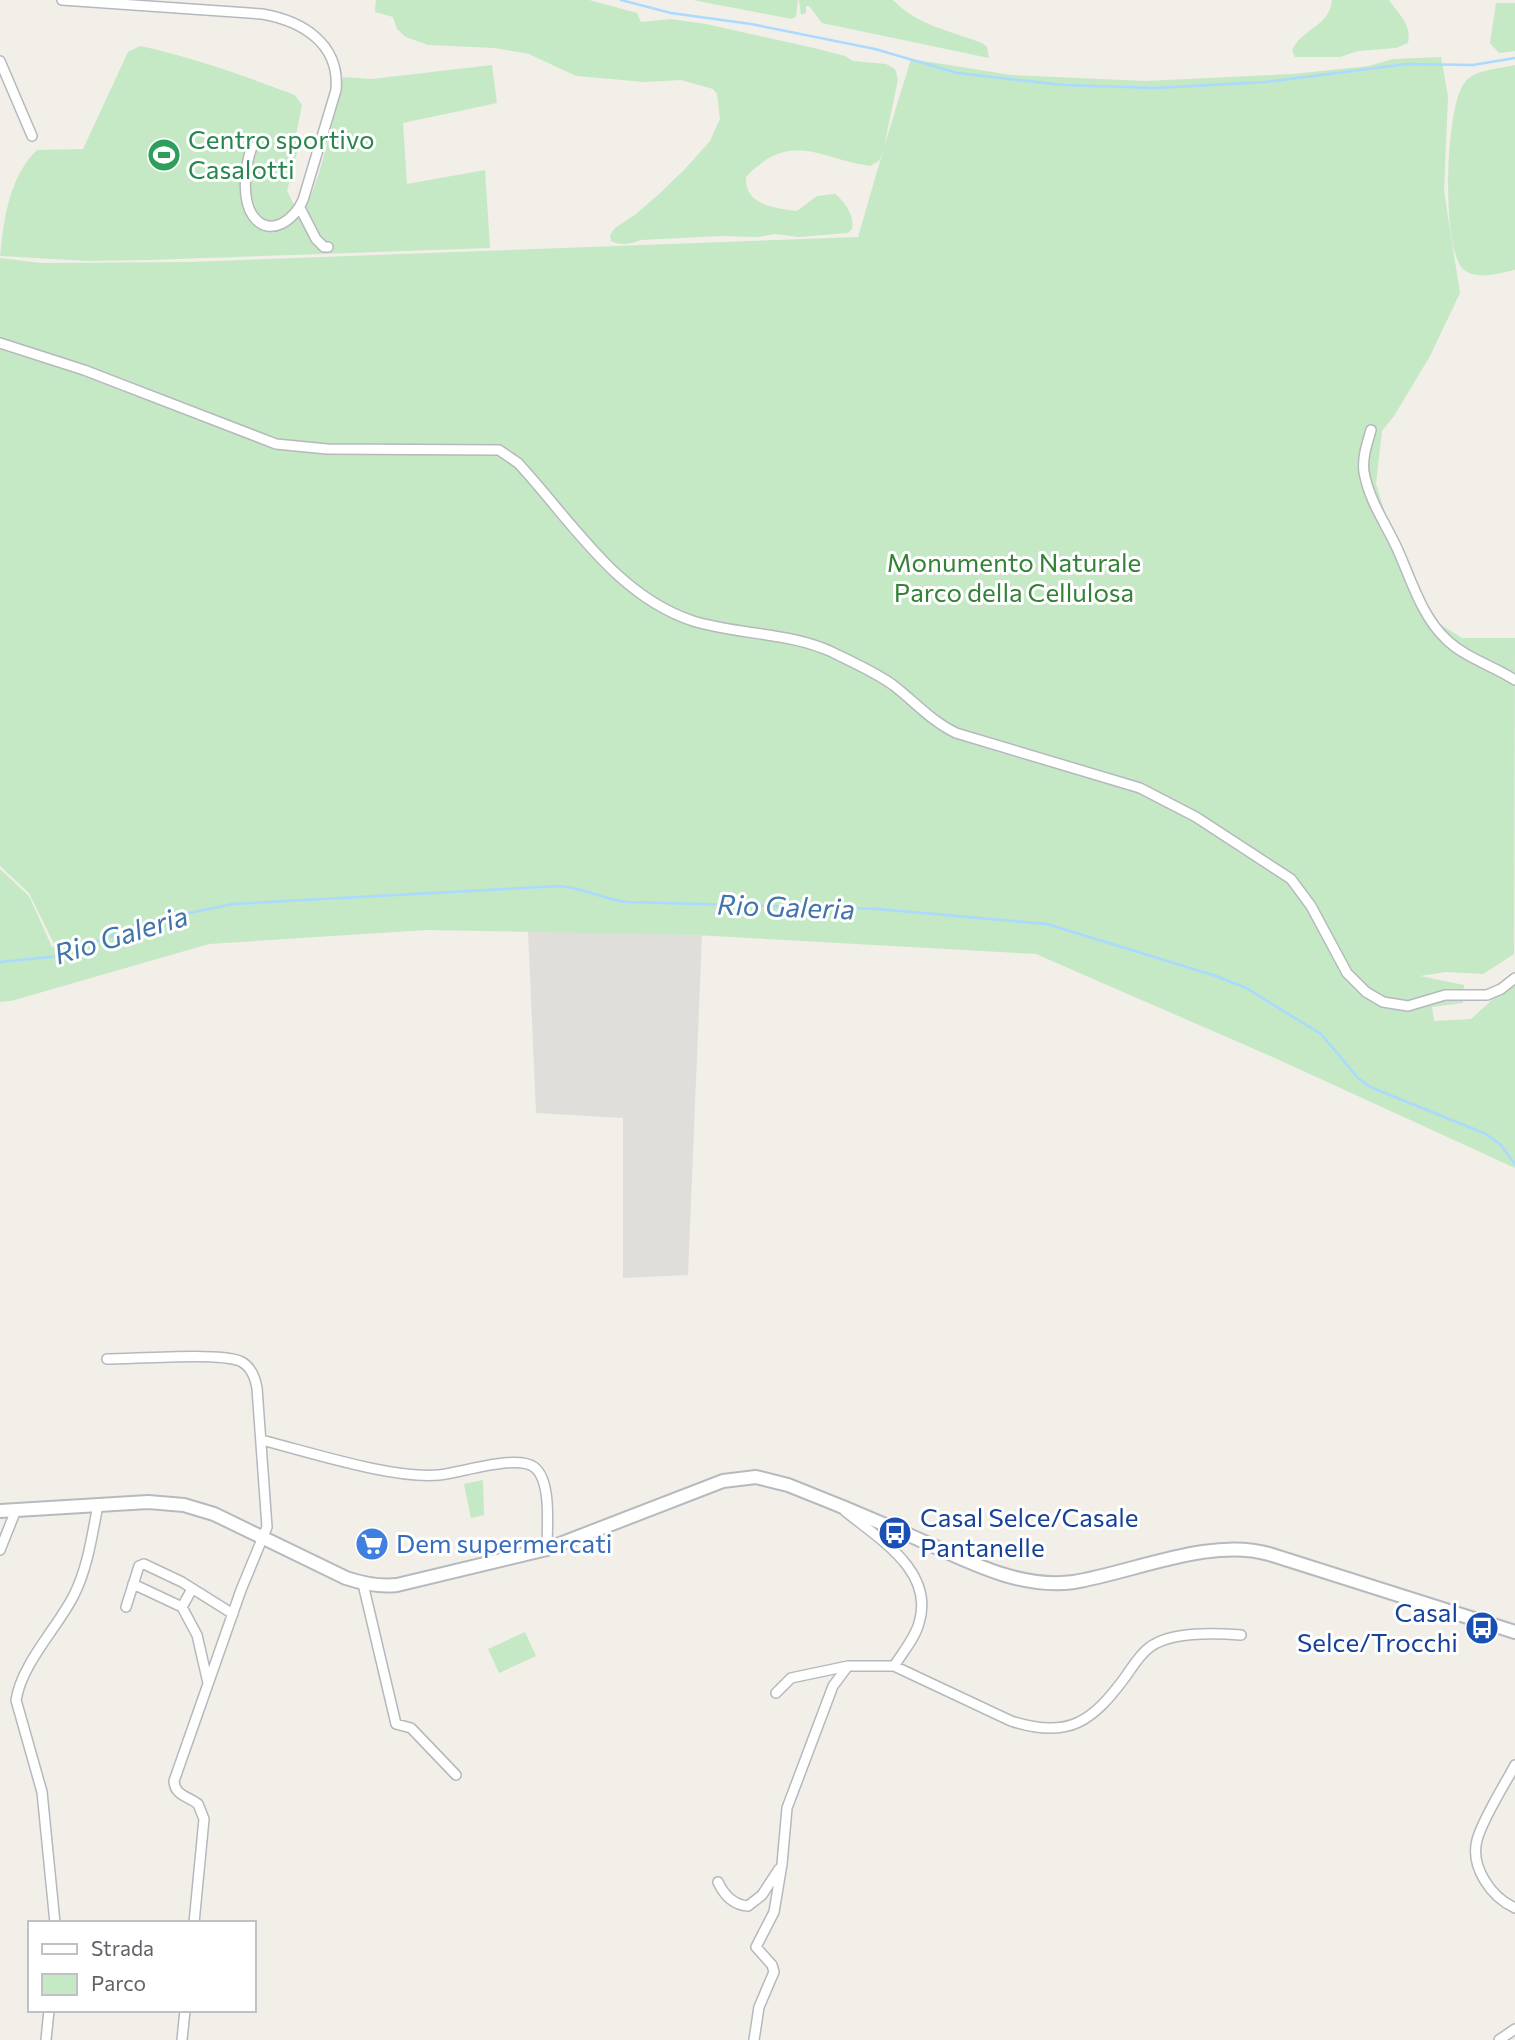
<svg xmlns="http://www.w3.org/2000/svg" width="1515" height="2040" font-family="Commissioner,sans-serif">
	<rect width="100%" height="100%" fill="#f1efe8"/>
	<path fill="#e0deda" d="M528 931 702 935 688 1275 623 1278V1118L536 1113Z"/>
	<path fill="#c5e8c5" d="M376 0H589L637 13 641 22 671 19 706 24 814 48 845 56 853 61 886 64 895 69 898 79 884 147 911 59 1011 75 1145 81 1293 74 1369 66 1393 59 1441 57 1448 96 1444 191 1460 293 1430 356 1394 416 1382 431 1376 484 1389 525 1435 621 1462 638H1515L1514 954 1483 974 1446 972 1420 976 1464 985 1463 1003 1432 1007 1434 1021 1471 1019 1515 979V1168L1277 1059 1036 954 695 935 426 930 209 944 11 1001 0 1002V869L29 896 52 947 55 946 29 893 0 866V258L41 263 189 262 858 237 883 151 879 161 870 166C819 159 792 129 746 177 744 206 777 208 797 211L817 196 835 194C845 202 855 216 852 229L848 233 799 237 775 234 758 237 721 236 641 240C632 244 620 246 611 241L610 235 615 228 636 214 658 195 684 170 710 141 720 119 717 94 713 89 681 80 645 82 576 76 529 54 495 48 428 45 406 37 397 29 393 17 375 12Z
		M693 0H798L796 16 792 19Z
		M799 0H893C917 25 950 31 982 43L987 47 989 58 822 23 809 6H806V13L801 15Z
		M1332 0H1389C1399 15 1412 24 1408 43L1396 48 1358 51 1340 57H1295L1292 50C1304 27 1330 26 1332 0Z
		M1496 3H1515V51L1499 53 1490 43Z
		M140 46C193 57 244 76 295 95L302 105 295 139 300 141 287 191 299 214C318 200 336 104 343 77L372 79 492 65 497 103 403 123 407 184 485 170 490 248 148 260 88 261 0 256C4 219 9 177 37 150L83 149 128 52Z
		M1515 65V270C1499 273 1477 281 1463 269 1441 248 1445 105 1465 82 1475 69 1500 69 1515 65Z
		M483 1480 484 1515 471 1518 464 1484Z
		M525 1632 536 1656 499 1673 488 1649Z"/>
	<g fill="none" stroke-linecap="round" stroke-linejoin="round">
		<path stroke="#aadaff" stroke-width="2.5" d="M621 0 671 13 751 24 875 49 957 73 1063 85 1155 88 1266 82 1407 64 1473 65 1515 58
			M0 962 59 956 150 921 233 904 558 886C583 887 604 900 628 902L878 909 1047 924 1216 976 1246 988 1321 1034 1358 1078 1370 1087 1484 1133 1500 1144 1515 1164"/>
		<defs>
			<path id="street" d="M62 0 262 14C303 21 340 44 336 90L303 200C295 219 270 239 253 216 241 199 245 165 252 147
				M0 61 32 136
				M300 208 316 239 324 247H328
				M0 343 84 370 276 444 327 449 499 450 518 463C571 520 616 596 693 621 739 635 788 632 832 652 852 662 875 672 893 685 914 701 931 721 956 733L1140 788 1196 817 1291 879 1311 906 1347 973 1366 992 1383 1002 1408 1006 1445 995H1487L1501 989 1515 978
				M1371 430C1367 444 1362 458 1364 472 1369 500 1384 521 1396 546 1410 576 1421 616 1446 639 1465 658 1492 665 1515 680
				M107 1359C134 1359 218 1352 240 1361 251 1366 255 1377 257 1388L267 1527 241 1590 174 1781C175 1796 188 1796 198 1804L204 1819 194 1923
				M261 1440C310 1452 391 1479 439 1475 461 1473 516 1454 534 1467 552 1480 547 1528 547 1549
				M0 1550 16 1510
				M133 1584 182 1607
				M363 1584 396 1724 411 1728 456 1775
				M192 1589 182 1607 197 1635 208 1683
				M126 1607 139 1566 144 1564 182 1582 233 1614
				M894 1666 1011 1721C1069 1740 1093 1721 1126 1676 1133 1666 1140 1654 1150 1647 1172 1631 1215 1633 1241 1635
				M776 1693 791 1678 848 1666
				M1515 1765C1504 1786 1483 1818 1477 1840 1470 1867 1491 1897 1515 1908
				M718 1882C724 1895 733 1905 748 1906L762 1895 779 1869
				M55 1923 42 1792 16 1700C22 1663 58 1627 74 1595 88 1567 92 1535 98 1505
				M46 2040 49 2010
				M182 2040 185 2010
				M754 2040 759 2007 774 1972 772 1965 756 1947 774 1912 782 1864 787 1808 833 1686 848 1666H894C903 1652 915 1638 919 1623 935 1571 879 1539 845 1511
				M1499 2040 1515 2029"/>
			<path id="secondary" d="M0 1511 148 1502 184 1505 214 1514 346 1578C364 1584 379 1587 397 1585L547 1549 723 1481 756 1477 788 1485C829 1501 870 1518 911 1536 962 1558 1017 1590 1074 1582 1134 1572 1211 1537 1269 1554L1515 1632"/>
		</defs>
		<use href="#street" stroke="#b5b8bc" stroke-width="12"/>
		<use href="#secondary" stroke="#b6babf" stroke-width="16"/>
		<use href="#street" stroke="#fff" stroke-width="9"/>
		<use href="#secondary" stroke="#fff" stroke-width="12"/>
	</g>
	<defs>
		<symbol id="stadium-disc" viewBox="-11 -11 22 22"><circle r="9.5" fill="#2e9e5b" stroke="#fff"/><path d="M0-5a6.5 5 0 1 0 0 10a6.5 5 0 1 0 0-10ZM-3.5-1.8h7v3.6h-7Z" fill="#fff"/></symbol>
		<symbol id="bus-disc" viewBox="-11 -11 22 22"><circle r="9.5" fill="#1a4fb4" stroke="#fff"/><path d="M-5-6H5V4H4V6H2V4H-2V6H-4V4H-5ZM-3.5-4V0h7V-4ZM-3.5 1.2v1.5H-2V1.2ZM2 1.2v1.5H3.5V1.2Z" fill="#fff"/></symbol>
		<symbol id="supermarket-disc" viewBox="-11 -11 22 22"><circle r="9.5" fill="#3f7fe0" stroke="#fff"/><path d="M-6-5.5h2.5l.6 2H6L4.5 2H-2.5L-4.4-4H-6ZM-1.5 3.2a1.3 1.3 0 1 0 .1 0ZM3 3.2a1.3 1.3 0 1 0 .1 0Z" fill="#fff"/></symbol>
	</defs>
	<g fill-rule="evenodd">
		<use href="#stadium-disc" x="145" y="136" width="38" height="38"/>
		<use href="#bus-disc" x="876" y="1514" width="38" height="38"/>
		<use href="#supermarket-disc" x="353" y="1525" width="38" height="38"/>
		<use href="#bus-disc" x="1463" y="1609" width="38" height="38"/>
	</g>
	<g text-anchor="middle" stroke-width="6" stroke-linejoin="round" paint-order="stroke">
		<g font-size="26" fill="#27864d" stroke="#fff" text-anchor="start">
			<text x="188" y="149">Centro sportivo<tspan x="188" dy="30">Casalotti</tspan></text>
		</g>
		<g font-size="26" fill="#348238" stroke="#fff">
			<text x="1014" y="572">Monumento Naturale<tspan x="1014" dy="30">Parco della Cellulosa</tspan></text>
		</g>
		<g font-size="26" fill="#164399" stroke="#fff" text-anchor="start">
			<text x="920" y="1527">Casal Selce/Casale<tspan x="920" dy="30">Pantanelle</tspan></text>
			<text x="1458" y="1622" text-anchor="end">Casal<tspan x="1458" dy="30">Selce/Trocchi</tspan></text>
		</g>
		<g font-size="26" fill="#366cbe" stroke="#fff" text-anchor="start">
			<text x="396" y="1553">Dem supermercati</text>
		</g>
		<g font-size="28" font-style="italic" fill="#4174aa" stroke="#fff">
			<text transform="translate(786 907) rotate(2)" y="10">Rio Galeria</text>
			<text transform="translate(121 935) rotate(-17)" y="10">Rio Galeria</text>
		</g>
	</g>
	<rect x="28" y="1921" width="228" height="91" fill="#ffffff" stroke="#bfc1c3" stroke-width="2"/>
	<rect x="42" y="1944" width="35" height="10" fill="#ffffff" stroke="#bfc1c3" stroke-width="2"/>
	<text x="91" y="1956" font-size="21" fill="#5f6368">Strada</text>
	<rect x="42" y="1974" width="35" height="21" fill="#c5e8c5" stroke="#bfc1c3" stroke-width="2"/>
	<text x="91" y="1991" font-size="21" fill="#5f6368">Parco</text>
</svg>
